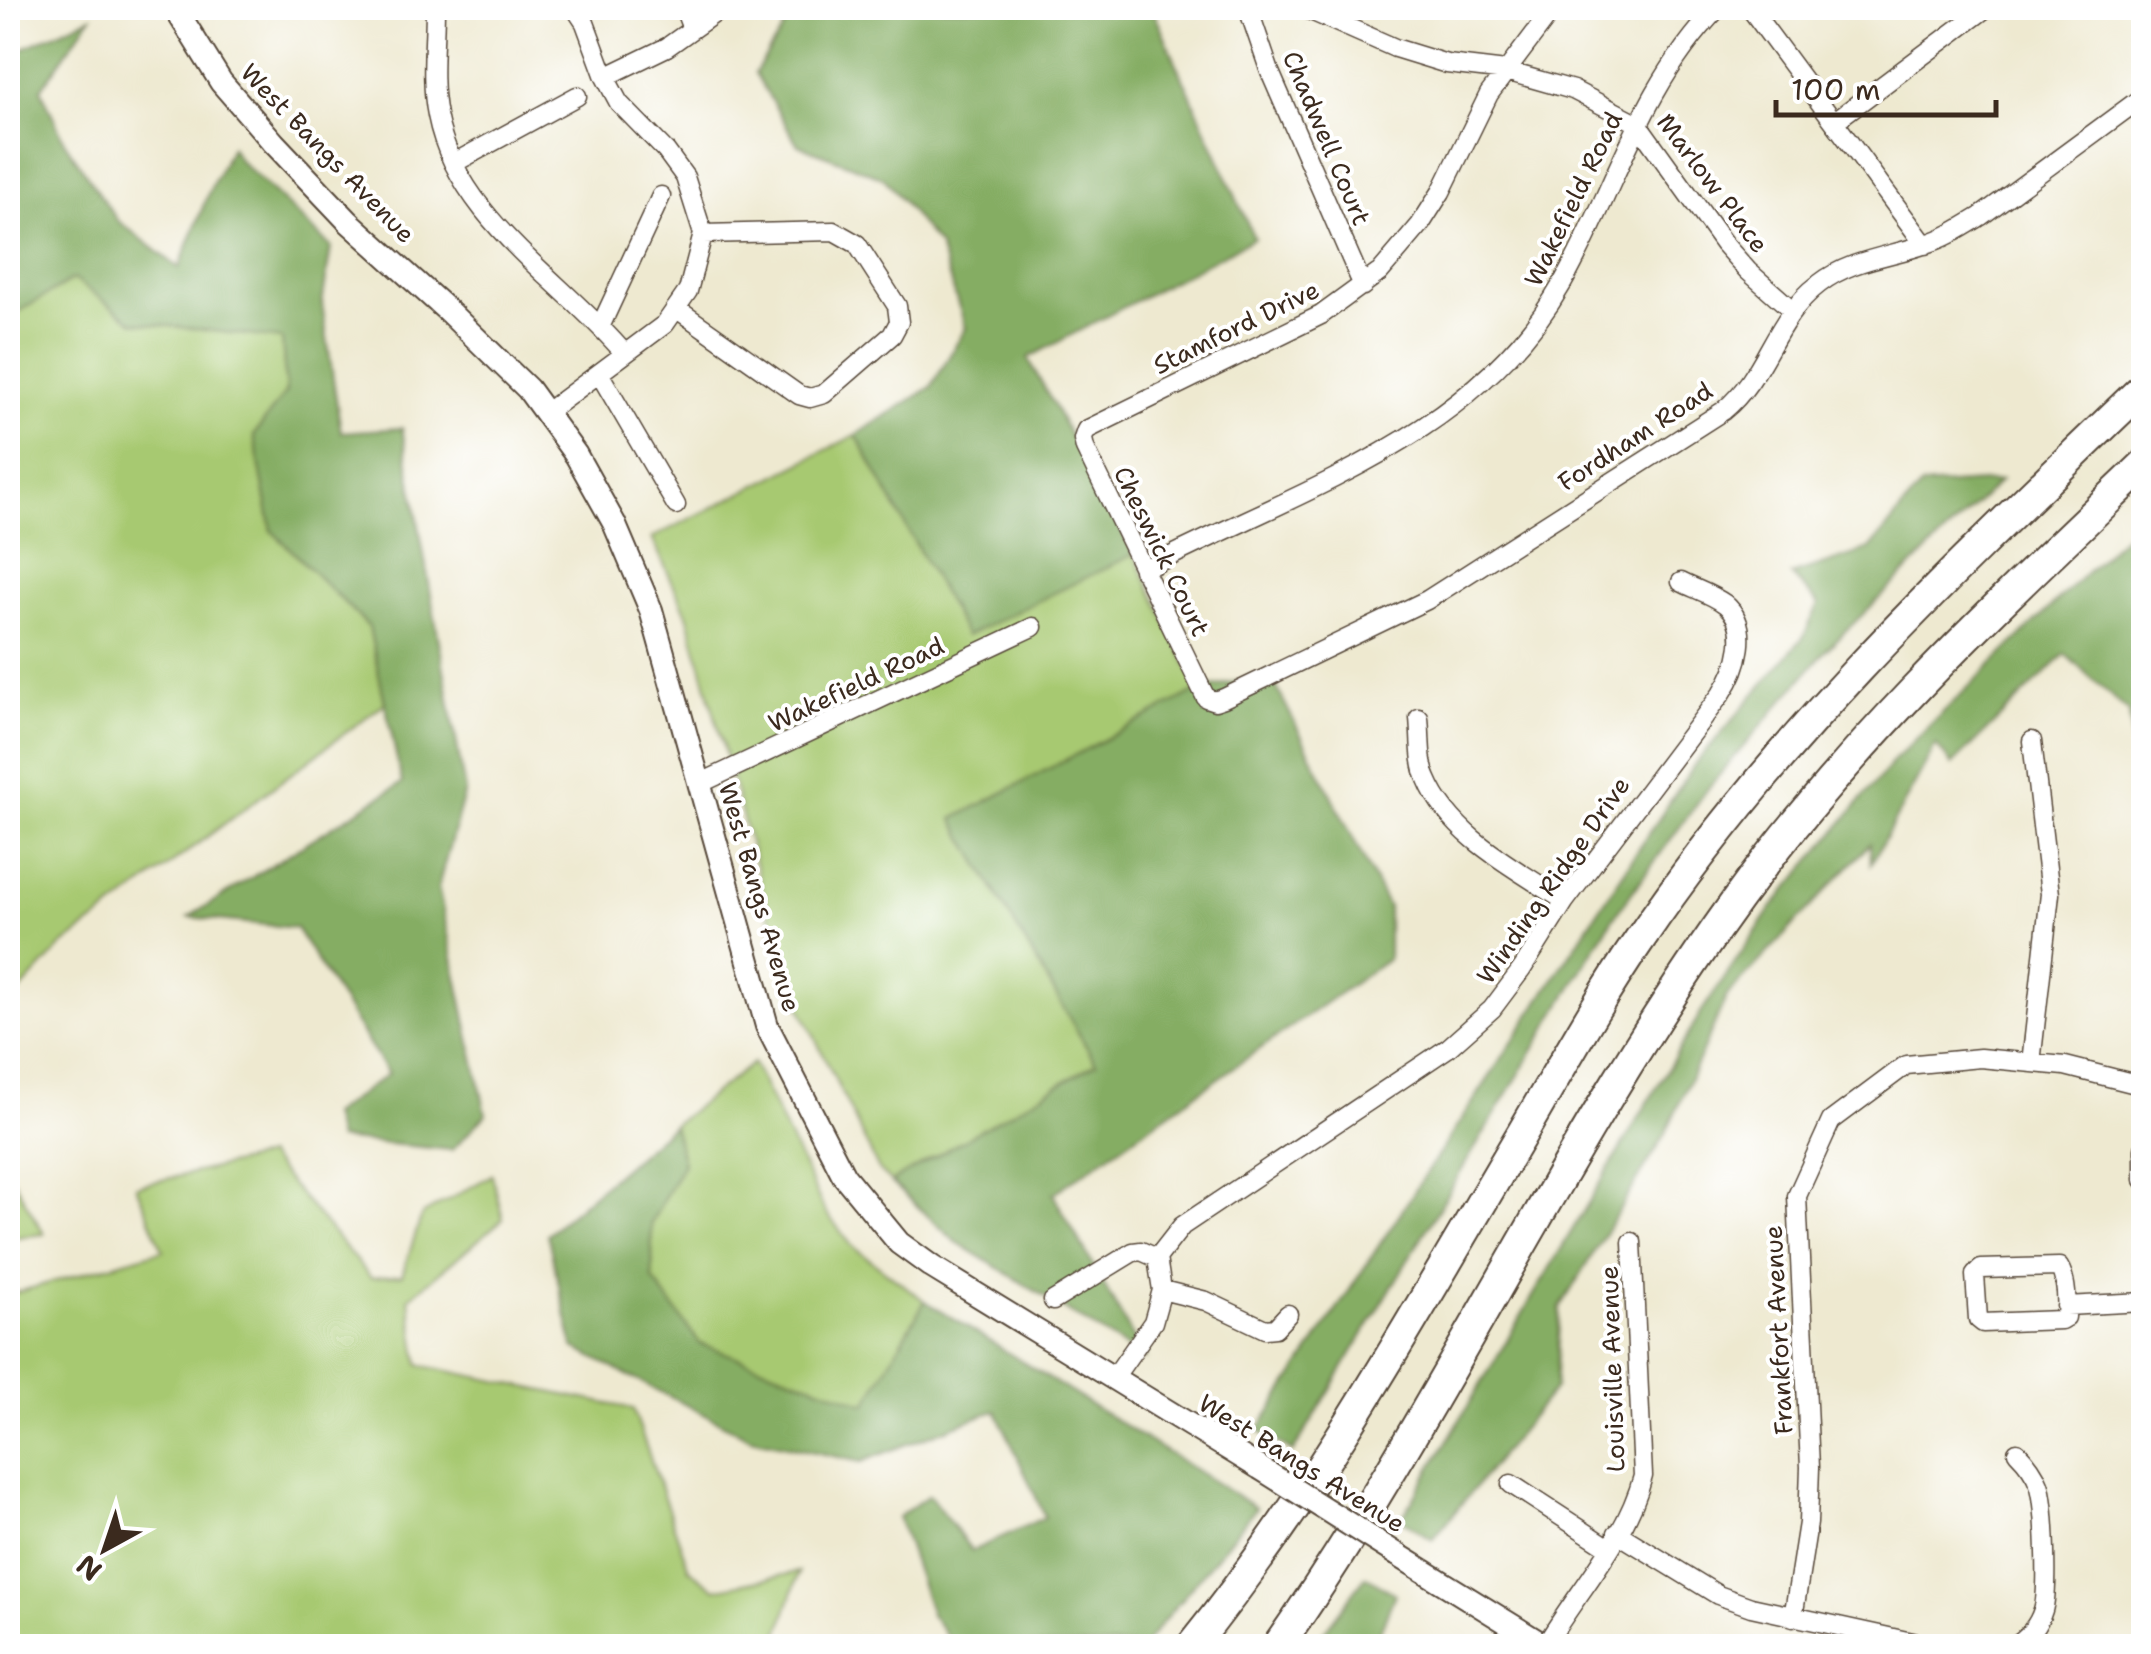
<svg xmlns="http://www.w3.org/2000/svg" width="2151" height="1654" font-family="'Shantell Sans',sans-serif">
	<rect width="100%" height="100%" fill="#fff"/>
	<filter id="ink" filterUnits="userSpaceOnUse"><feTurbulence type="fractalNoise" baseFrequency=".01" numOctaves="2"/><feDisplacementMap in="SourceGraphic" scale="20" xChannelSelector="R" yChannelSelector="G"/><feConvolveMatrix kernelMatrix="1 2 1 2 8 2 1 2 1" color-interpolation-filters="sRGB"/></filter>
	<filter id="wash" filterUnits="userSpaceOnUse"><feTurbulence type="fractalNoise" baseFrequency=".0048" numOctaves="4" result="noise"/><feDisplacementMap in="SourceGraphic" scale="40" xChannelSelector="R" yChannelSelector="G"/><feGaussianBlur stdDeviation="2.25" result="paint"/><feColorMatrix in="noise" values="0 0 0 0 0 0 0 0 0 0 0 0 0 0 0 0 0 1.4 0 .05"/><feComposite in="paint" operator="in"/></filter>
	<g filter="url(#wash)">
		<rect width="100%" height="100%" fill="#eee9d0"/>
		<path fill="#a7c971" stroke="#717a48" stroke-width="2.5" d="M74 279 134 322 282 338 286 392 254 435 272 531 369 627 385 703 62 946 8 1004V318Z
			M856 435 966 635 1134 554 1199 690 953 819 1096 1063 891 1182 880 1172 787 980 687 614 652 538Z
			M753 1063 825 1211 852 1246 925 1301 866 1405 700 1344 653 1279 651 1223 683 1163 673 1125Z
			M267 1156 371 1278 402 1275 422 1215 492 1175 503 1219 409 1298 419 1365 633 1409 689 1569 715 1589 799 1572 775 1646H8V1295L163 1250 136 1186Z
			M8 1171 44 1234 8 1238Z"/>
		<path fill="#85ad63" stroke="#606c40" stroke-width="2.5" d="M773 8H1152L1254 238 1028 358 1134 554 966 636 856 435 931 387 966 328 939 247 884 178 798 145 755 73 784 28Z
			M91 17 41 89 64 141 117 220 179 268 208 194 231 147 239 160 331 247 322 304 341 432 402 428 465 791 438 887 486 1114 452 1150 337 1139 331 1115 388 1074 296 928 189 917 402 783 369 627 272 531 254 435 286 392 282 339 134 322 73 279 8 318V55Z
			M2000 481 1827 649 1709 787 1611 921 1293 1452 1258 1430 1694 765 1804 636 1819 604 1791 575 1870 549 1921 486Z
			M2143 517V867L2129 712 2065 654 1952 765 1936 745 1871 864 1870 844 1727 996 1665 1135 1560 1308 1555 1388 1433 1539 1401 1519 1702 1011 1772 908 1896 758Z
			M1270 674 1388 907V959L1053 1194 1146 1360 955 1241 891 1182 1096 1063 953 819 1199 690Z
			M673 1125 683 1163 651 1223 653 1279 700 1344 866 1404 925 1301 1256 1508 1143 1646H954L931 1614 898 1517 929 1495 972 1551 1045 1517 996 1410 861 1462 751 1438 574 1348 547 1234Z
			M1366 1576 1395 1594 1374 1646H1313Z"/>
	</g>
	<g filter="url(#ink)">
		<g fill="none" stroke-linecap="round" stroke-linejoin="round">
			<defs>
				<path id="street" d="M435 8C435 42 430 81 437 115 457 219 562 279 625 354
					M684 8 692 29
					M1248 8 1270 72 1363 286
					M1304 8 1395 48 1447 64 1506 71 1573 90 1637 123 1724 244 1748 271 1791 309
					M1554 8 1489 94 1441 192 1420 225 1380 272 1321 315 1086 430 1083 439 1085 448 1206 698 1215 701 1224 698 1427 600 1723 411C1768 374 1773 319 1819 284 1851 259 1889 257 1926 244 1946 238 1963 227 1981 216L2144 96
					M1750 8 1925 245
					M605 77 667 47 722 8
					M1835 121 1986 8
					M454 163 577 96
					M677 309 799 395 810 398 824 394 892 335 899 322 897 306 857 244 834 231 703 234
					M601 325 661 196
					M599 373 676 505
					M547 412 665 324 688 291 703 234 685 177 666 151 619 103 605 77 585 23 575 8
					M1143 570C1293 492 1473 440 1562 284 1616 189 1639 89 1718 8
					M1419 718C1421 736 1419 762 1427 779 1451 837 1515 868 1565 901
					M699 784 1033 627
					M2031 1063 2050 894 2032 741
					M2144 1149V1180
					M2059 1267C2067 1280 2067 1302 2066 1317L2061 1320 1983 1323 1978 1319 1975 1275 1981 1269Z
					M1162 1290 1206 1301 1265 1329 1275 1328 1288 1314
					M1053 1301 1133 1252 1141 1251 1157 1258
					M2066 1306 2144 1302
					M1113 1379 1153 1322 1162 1290 1157 1258 1182 1226 1448 1048 1492 1009 1522 969 1565 901 1722 693C1738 669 1752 627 1725 604 1713 595 1695 589 1681 582
					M1511 1484 1608 1547
					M1617 1533 1718 1595 1751 1607 1930 1646
					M1793 1618 1808 1523 1810 1467 1797 1196 1831 1121 1906 1065 1980 1058 2065 1066 2144 1086
					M1545 1646C1577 1592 1627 1538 1643 1476L1632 1242
					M2014 1646C2027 1638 2038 1626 2043 1610 2049 1591 2046 1504 2039 1484 2035 1473 2025 1460 2017 1452"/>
				<path id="secondary" d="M175 8 221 82 274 143 349 222 449 312 528 389 576 455 614 523 651 610 767 1026 844 1176 899 1243 932 1267 1260 1468
					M1398 1555 1545 1646"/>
				<path id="highway" d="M1192 1646C1319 1489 1417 1311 1520 1137 1559 1071 1596 1003 1640 939 1782 729 1962 562 2144 387
					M1278 1646C1445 1407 1565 1137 1737 900 1854 738 2000 603 2144 465"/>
			</defs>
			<use href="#street" stroke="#564739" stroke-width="21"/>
			<use href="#secondary" stroke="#564739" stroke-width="26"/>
			<use href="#highway" stroke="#564739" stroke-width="34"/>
			<use href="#street" stroke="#fff" stroke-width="18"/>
			<use href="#secondary" stroke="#fff" stroke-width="22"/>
			<use href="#highway" stroke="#fff" stroke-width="30"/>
			<defs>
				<path id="secondary-bridge" d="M1260 1468 1398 1555"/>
			</defs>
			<use href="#secondary-bridge" stroke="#564739" stroke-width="26" stroke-linecap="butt"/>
			<use href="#secondary-bridge" stroke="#fff" stroke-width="22"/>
		</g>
	</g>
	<g text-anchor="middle" stroke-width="8" stroke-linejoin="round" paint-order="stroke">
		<g font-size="25" fill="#3b2a1e" stroke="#fff">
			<text transform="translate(1327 138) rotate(67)" y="9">Chadwell Court</text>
			<text transform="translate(328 153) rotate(46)" y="9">West Bangs Avenue</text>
			<text transform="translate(1713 183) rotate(53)" y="9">Marlow Place</text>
			<text transform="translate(1573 199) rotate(-64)" y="9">Wakefield Road</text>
			<text transform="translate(1236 327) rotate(-26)" y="9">Stamford Drive</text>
			<text transform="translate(1635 436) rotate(-33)" y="9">Fordham Road</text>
			<text transform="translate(1162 551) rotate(64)" y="9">Cheswick Court</text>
			<text transform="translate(856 684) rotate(-25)" y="9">Wakefield Road</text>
			<text transform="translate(1553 880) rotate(-55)" y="9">Winding Ridge Drive</text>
			<text transform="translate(760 897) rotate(74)" y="9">West Bangs Avenue</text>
			<text transform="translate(1778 1330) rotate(-93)" y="9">Frankfort Avenue</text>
			<text transform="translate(1612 1369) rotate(-92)" y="9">Louisville Avenue</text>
			<text transform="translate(1302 1463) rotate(32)" y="9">West Bangs Avenue</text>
		</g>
	</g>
	<rect width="2151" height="1654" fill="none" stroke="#fff" stroke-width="40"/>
	<g transform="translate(105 1549) rotate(220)" stroke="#ffffff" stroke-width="8" paint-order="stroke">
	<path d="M0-8L18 38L0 25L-18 38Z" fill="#3b2a1e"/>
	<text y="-15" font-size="28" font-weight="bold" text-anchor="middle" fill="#3b2a1e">N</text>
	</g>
	<path d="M1776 100v15h220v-15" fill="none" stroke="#3b2a1e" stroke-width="5"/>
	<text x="1791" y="100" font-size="30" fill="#3b2a1e" stroke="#ffffff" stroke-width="8" paint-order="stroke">100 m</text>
</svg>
